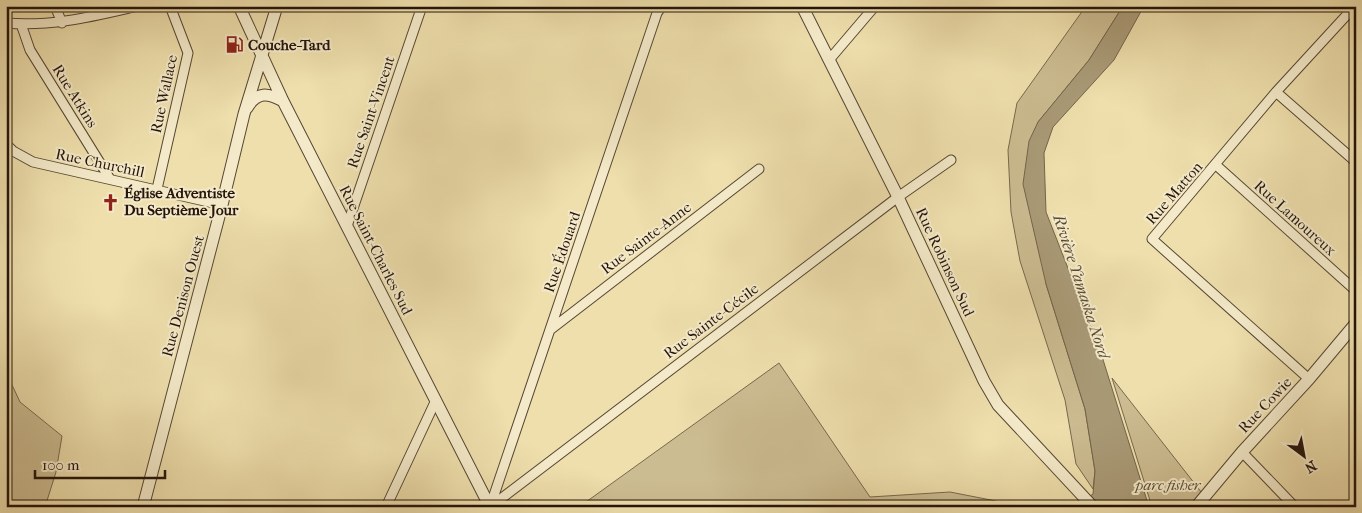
<svg xmlns="http://www.w3.org/2000/svg" width="1362" height="513" font-family="'IM FELL French Canon',serif">
	<rect width="100%" height="100%" fill="#eedfac"/>
	<filter id="stains"><feTurbulence type="fractalNoise" baseFrequency=".004" numOctaves="4"/><feColorMatrix values="0 0 0 0 .2 0 0 0 0 .09 0 0 0 0 .02 0 0 0 .5 -.17"/></filter>
	<radialGradient id="worn" r=".72"><stop offset=".6" stop-color="#630" stop-opacity="0"/><stop offset="1" stop-color="#630" stop-opacity=".3"/></radialGradient>
	<path fill="#ccbc91" stroke="#78684e" d="M1086 6H1123L1089 60 1038 122 1046 284 1085 409 1095 471 1093 489 1076 464 1065 400 1020 261 1011 212 1008 150 1017 103Z
		M779 363 870 497 950 492 996 501 1002 507H579Z
		M6 372 20 402 62 436 56 472 45 507H6Z
		M1112 378 1202 493 1189 507H1152Z"/>
	<path fill="#a99a76" stroke="#74644c" d="M1123 6H1144L1114 60 1053 127 1044 153 1046 212 1100 350 1149 507H1074L1093 494 1095 471 1085 409 1046 284 1023 184 1029 141 1038 122 1089 60Z"/>
	<g fill="none" stroke-linecap="round" stroke-linejoin="round">
		<defs>
			<path id="minor" d="M55 6 62 23
				M6 23C52 27 94 16 138 6
				M21 24 30 50 110 179
				M829 60 875 6
				M1276 92 1356 162
				M6 144 13 151 33 162 222 205
				M1216 165 1356 291
				M157 189 188 53 170 6
				M347 226 422 6
				M550 330 759 169
				M1309 379 1152 239 1276 92 1355 6
				M1242 452 1295 507
				M386 507 436 400
				M490 507 898 197 951 160
				M490 507 657 13 662 6"/>
			<path id="tertiary" d="M239 6 283 101 490 507
				M802 6 898 197 984 381 998 405 1093 507
				M247 108C257 91 268 93 283 101
				M143 507 222 205 244 114 277 6
				M1196 507 1242 452 1309 379 1356 323"/>
		</defs>
		<use href="#minor" stroke="#564734" stroke-width="11"/>
		<use href="#tertiary" stroke="#564734" stroke-width="13"/>
		<use href="#minor" stroke="#f4eac9" stroke-width="9"/>
		<use href="#tertiary" stroke="#f4eac9" stroke-width="11"/>
	</g>
	<defs>
		<symbol id="fuel-bare" viewBox="-9 -9 18 18"><path d="M-5.5-6h7V0h2V4h1.3V-2.5L3-4.5l.8-.8L6-3V5H2.5V1h-1V6h-7ZM-4.2-4.7v3.2H.2V-4.7Z" fill="#8f2418" stroke="#f4eac9" stroke-width="2.5" paint-order="stroke"/></symbol>
		<symbol id="church-bare" viewBox="-9 -9 18 18"><path d="M-1.2-6h2.4v3.5h3.3v2.4h-3.3V6h-2.4V-.1h-3.3v-2.4h3.3Z" fill="#8f2418" stroke="#f4eac9" stroke-width="2.5" paint-order="stroke"/></symbol>
	</defs>
	<g fill-rule="evenodd">
		<use href="#fuel-bare" x="222" y="32" width="25" height="25"/>
		<use href="#church-bare" x="98" y="190" width="25" height="25"/>
	</g>
	<g text-anchor="middle" stroke-width="4" stroke-linejoin="round" paint-order="stroke">
		<g font-size="15" font-weight="bold" fill="#24140c" stroke="#f4eac9" text-anchor="start">
			<text x="248" y="50">Couche-Tard</text>
			<text x="124" y="198">Église Adventiste<tspan x="124" dy="17">Du Septième Jour</tspan></text>
		</g>
		<g font-size="15" fill="#24140c" stroke="#f4eac9">
			<text transform="translate(164 94) rotate(-78)" y="5">Rue Wallace</text>
			<text transform="translate(75 96) rotate(58)" y="5">Rue Atkins</text>
			<text transform="translate(371 112) rotate(-71)" y="5">Rue Saint-Vincent</text>
			<text transform="translate(100 163) rotate(12)" y="5">Rue Churchill</text>
			<text transform="translate(1174 193) rotate(-49)" y="5">Rue Matton</text>
			<text transform="translate(1295 218) rotate(42)" y="5">Rue Lamoureux</text>
			<text transform="translate(646 238) rotate(-37)" y="5">Rue Sainte-Anne</text>
			<text transform="translate(376 250) rotate(63)" y="5">Rue Saint-Charles Sud</text>
			<text transform="translate(562 252) rotate(-71)" y="5">Rue Édouard</text>
			<text transform="translate(945 262) rotate(65)" y="5">Rue Robinson Sud</text>
			<text transform="translate(183 296) rotate(-75)" y="5">Rue Denison Ouest</text>
			<text transform="translate(711 321) rotate(-37)" y="5">Rue Sainte-Cécile</text>
			<text transform="translate(1265 405) rotate(-47)" y="5">Rue Cowie</text>
		</g>
		<g font-size="15" font-style="italic" fill="#5f4f3b" stroke="#f4eac9">
			<text x="1168" y="490">parc fisher</text>
		</g>
		<g font-size="16" font-style="italic" fill="#594a36" stroke="#f4eac9">
			<text transform="translate(1082 286) rotate(72)" y="6">Rivière Yamaska Nord</text>
		</g>
	</g>
	<rect width="1362" height="513" fill="none" stroke="#eedfac" stroke-width="25"/>
	<rect x="8" y="8" width="1347" height="498" fill="none" stroke="#24140c" stroke-width="2.5"/>
	<rect x="12" y="12" width="1337" height="488" fill="none" stroke="#24140c"/>
	<g transform="translate(1304 456) rotate(148)" stroke="#f4eac9" stroke-width="4" paint-order="stroke">
	<path d="M0-4L9 19L0 12L-9 19Z" fill="#24140c"/>
	<text y="-8" font-size="14" font-weight="bold" text-anchor="middle" fill="#24140c">N</text>
	</g>
	<path d="M35 470v8h130v-8" fill="none" stroke="#24140c" stroke-width="2.5"/>
	<text x="42" y="470" font-size="15" fill="#24140c" stroke="#f4eac9" stroke-width="4" paint-order="stroke">100 m</text>
	<rect width="100%" height="100%" filter="url(#stains)"/>
	<rect width="100%" height="100%" fill="url(#worn)"/>
</svg>
